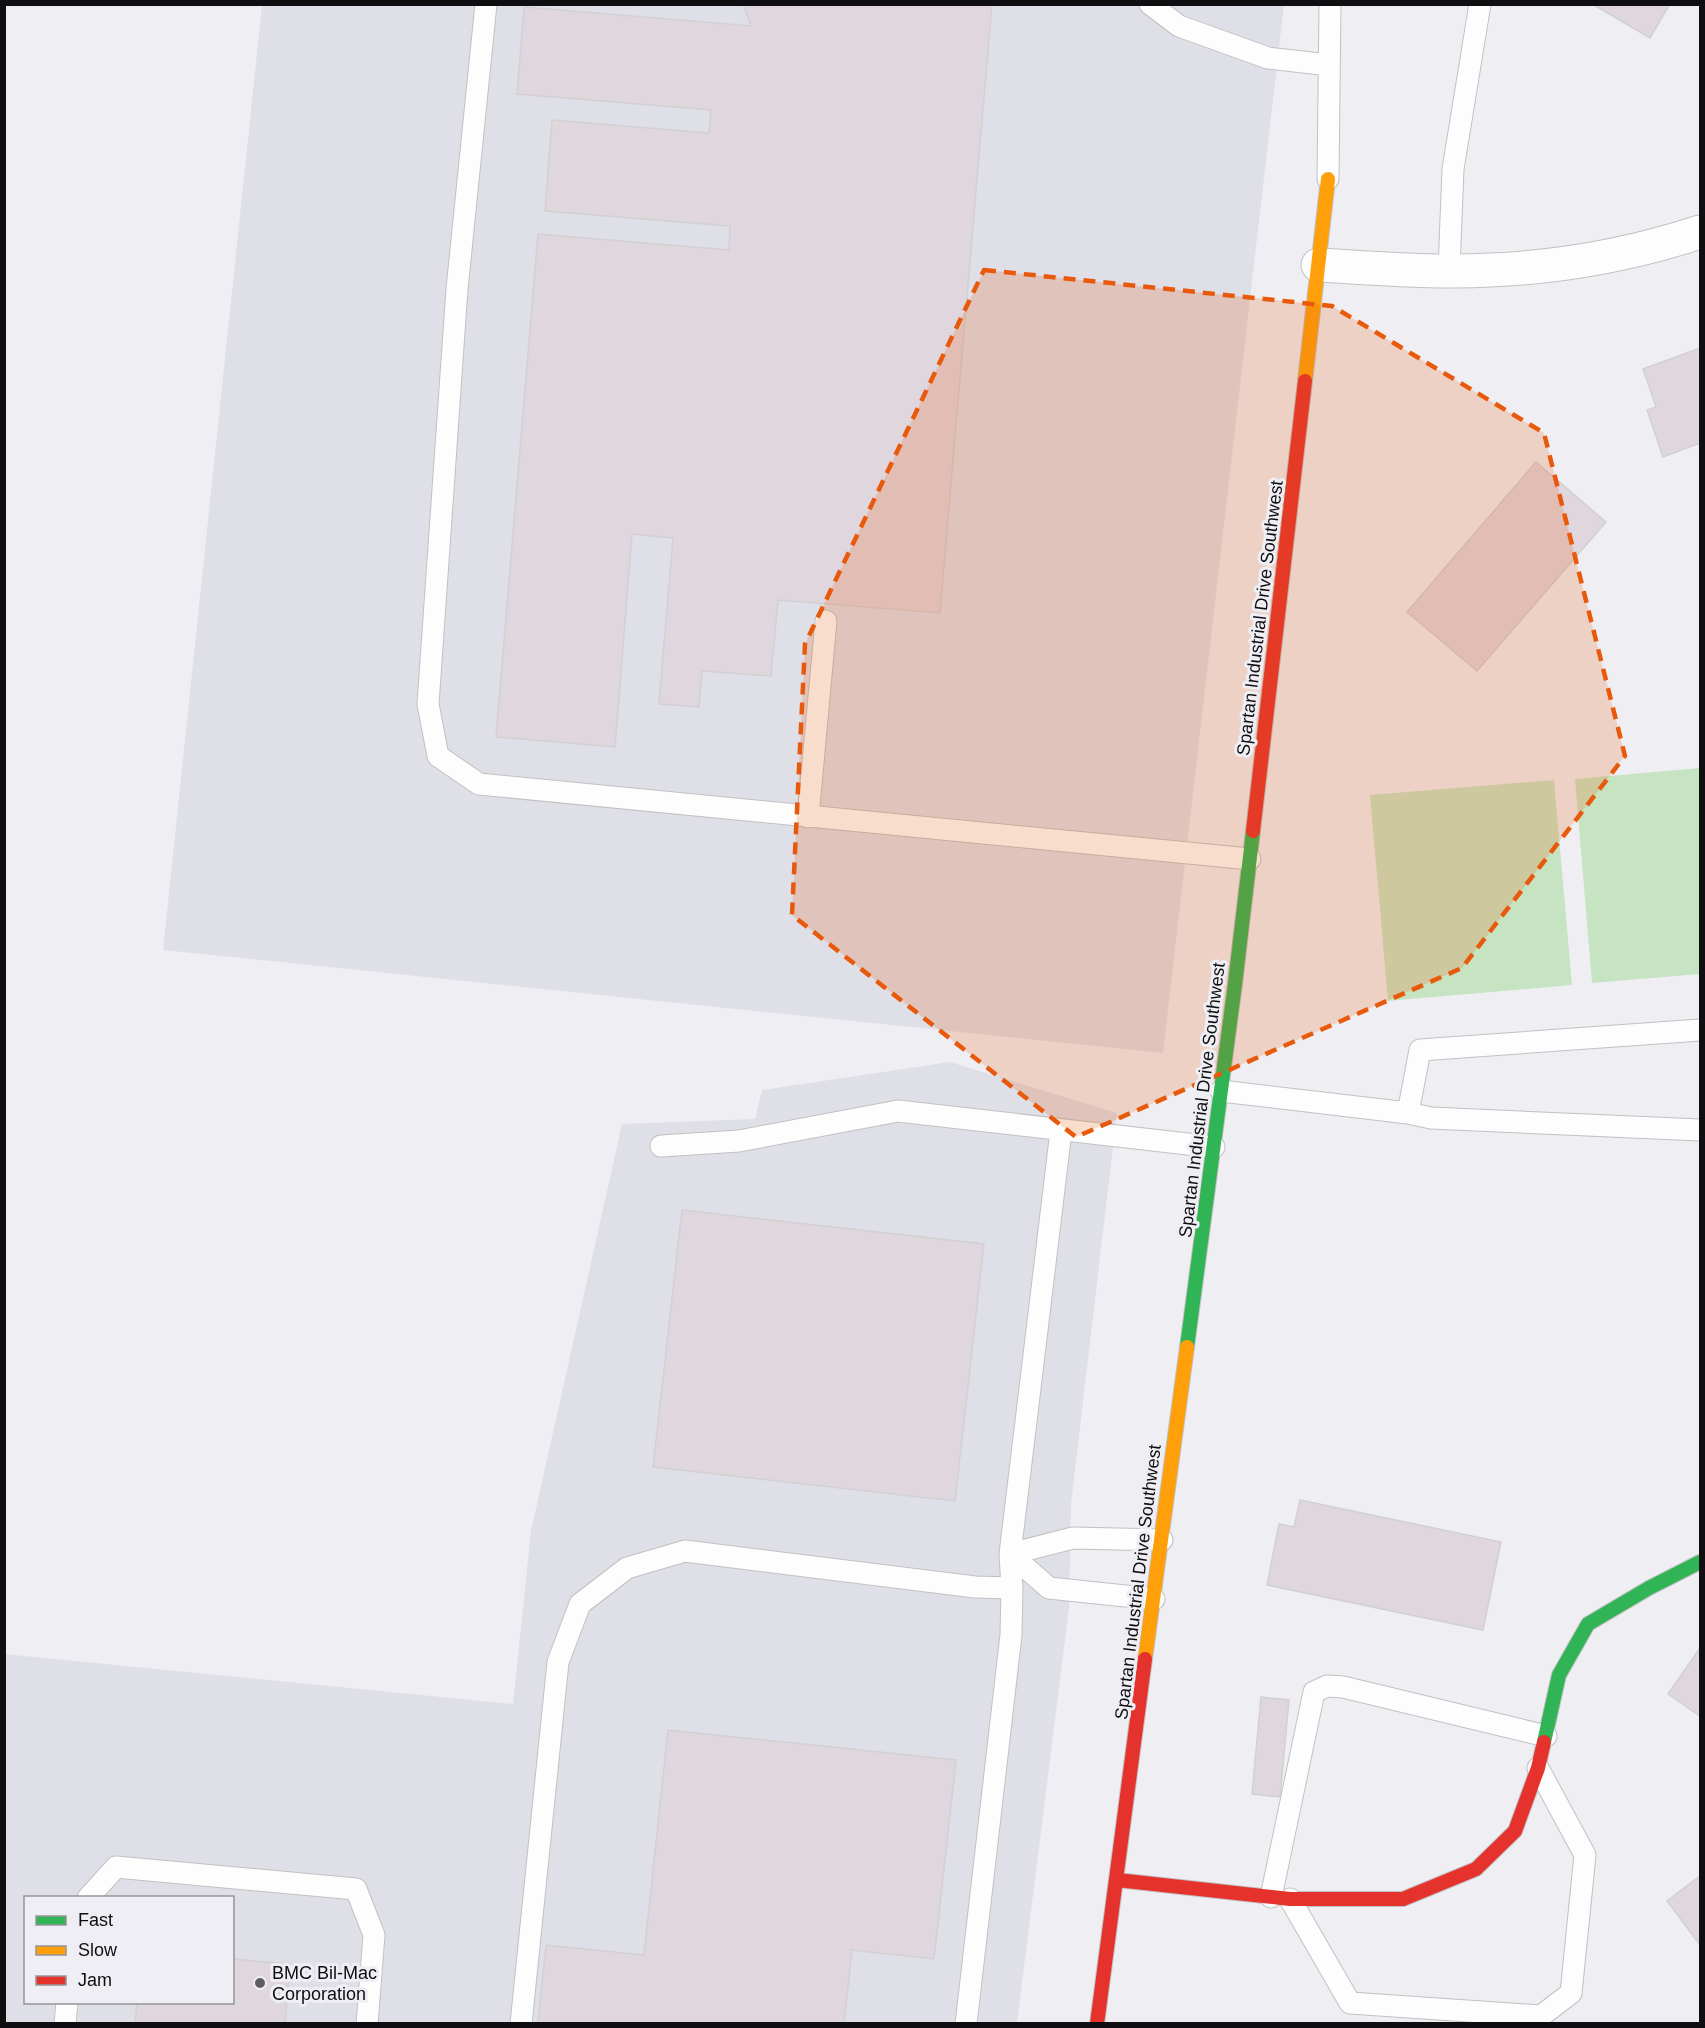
<svg xmlns="http://www.w3.org/2000/svg" width="1705" height="2028" font-family="Helvetica,sans-serif">
	<rect width="100%" height="100%" fill="#efeff3"/>
	<path fill="#dfdfe8" fill-rule="evenodd" d="M262 5H1284L1163 1053 163 950Z
		M950 1062 1117 1113 1071 1504 1069 1608 1017 2023H5L4 1654 513 1704 531 1531 622 1124 755 1119 762 1090ZM26 1898H232V2002H26Z"/>
	<path fill="#c7e4c2" d="M1700 768V974L1592 983 1575 779Z
		M1554 780 1572 985 1388 1001 1370 795Z"/>
	<path fill="#e0d6de" stroke="#d1d0d2" stroke-width="1.5" d="M743 4H992L940 613 778 600 771 676 702 671 699 707 659 704 673 538 632 534 615 747 496 737 538 234 729 250 730 226 545 211 552 120 709 133 711 110 517 94 524 7 751 26Z
		M1592 4H1670L1650 38Z
		M1700 348V443L1663 457 1647 410 1656 407 1643 369Z
		M1536 462 1606 522 1477 671 1407 612Z
		M682 1210 984 1244 955 1501 653 1467Z
		M1300 1500 1501 1542 1483 1630 1267 1585 1279 1524 1294 1527Z
		M1700 1648V1716L1668 1694Z
		M1261 1697 1289 1700 1280 1797 1252 1794Z
		M668 1730 956 1760 934 1959 852 1950 844 2024H538L546 1945 644 1955Z
		M1700 1876V1945L1667 1901Z
		M232 1959 290 1964 285 2024H135L137 2002H232Z"/>
	<g fill="none" stroke-linecap="round" stroke-linejoin="round">
		<defs>
			<path id="lane" d="M486 4 457 289 428 704 438 756 479 784 1250 859
				M1150 4 1179 26 1268 58 1329 65
				M1328 179 1330 4
				M1449 270 1453 169 1480 4
				M808 817 826 621
				M1221 1091 1408 1113 1431 1118 1700 1130
				M1408 1113 1420 1050 1700 1030
				M661 1146 739 1141 898 1111 1214 1147
				M1154 1599 1049 1588 1010 1554 1073 1538 1162 1540
				M1271 1897 1314 1692 1327 1686 1343 1687 1546 1736
				M88 1898 116 1867 356 1889 374 1935 367 2024
				M1290 1899 1350 2003 1541 2016 1571 1993 1585 1855 1538 1768
				M65 2024 67 2002
				M521 2024 558 1662 580 1604 627 1568 685 1551 975 1587 1012 1588
				M966 2024 1011 1635 1012 1588 1010 1554 1061 1131"/>
			<path id="street" d="M1318 265C1375 268 1433 273 1491 270 1562 267 1633 254 1700 232"/>
			<path id="fast" d="M1187 1347 1235 984 1253 831
				M1544 1742 1559 1675 1588 1624 1649 1588 1700 1562"/>
			<path id="slow" d="M1305 381 1328 179
				M1145 1659 1187 1347"/>
			<path id="jam" d="M1253 831 1305 381
				M1117 1880 1290 1899H1403L1476 1869 1515 1831 1538 1768 1544 1742
				M1097 2024 1145 1659"/>
		</defs>
		<use href="#lane" stroke="#c1c1c3" stroke-width="23"/>
		<use href="#street" stroke="#c1c1c3" stroke-width="35"/>
		<use href="#fast" stroke="#c1c1c3" stroke-width="16"/>
		<use href="#slow" stroke="#c1c1c3" stroke-width="16"/>
		<use href="#jam" stroke="#c1c1c3" stroke-width="16"/>
		<use href="#lane" stroke="#fdfdfd" stroke-width="21"/>
		<use href="#street" stroke="#fdfdfd" stroke-width="33"/>
		<use href="#fast" stroke="#30b455" stroke-width="14"/>
		<use href="#slow" stroke="#ff9f0a" stroke-width="14"/>
		<use href="#jam" stroke="#e5322d" stroke-width="14"/>
	</g>
	<path fill="#e8590c" fill-opacity="0.2" stroke="#e8590c" stroke-width="4.5" stroke-dasharray="12 8" stroke-linejoin="round" d="M984 270 1332 306 1544 433 1625 756 1462 968 1076 1137 792 915 805 644Z"/>
	<circle fill="#5d5d60" stroke="#eeeef4" stroke-width="2" cx="260" cy="1983" r="6"/>
	<g text-anchor="middle" stroke-width="6" stroke-linejoin="round" paint-order="stroke">
		<g font-size="18" fill="#0f0f11" stroke="#eeeef4">
			<text transform="translate(1260 618) rotate(-83)" y="6">Spartan Industrial Drive Southwest</text>
			<text transform="translate(1202 1100) rotate(-83)" y="6">Spartan Industrial Drive Southwest</text>
			<text transform="translate(1138 1582) rotate(-83)" y="6">Spartan Industrial Drive Southwest</text>
		</g>
		<g font-size="18" fill="#0f0f11" stroke="#eeeef4" text-anchor="start">
			<text x="272" y="1979">BMC Bil-Mac<tspan x="272" dy="21">Corporation</tspan></text>
		</g>
	</g>
	<rect width="1705" height="2028" fill="none" stroke="#0f0f11" stroke-width="12"/>
	<rect x="24" y="1896" width="210" height="108" fill="#eeeef4" stroke="#959599" stroke-width="1.5"/>
	<rect x="36" y="1916" width="30" height="9" fill="#30b455" stroke="#959599" stroke-width="1.5"/>
	<text x="78" y="1926" font-size="18" fill="#0f0f11">Fast</text>
	<rect x="36" y="1946" width="30" height="9" fill="#ff9f0a" stroke="#959599" stroke-width="1.5"/>
	<text x="78" y="1956" font-size="18" fill="#0f0f11">Slow</text>
	<rect x="36" y="1976" width="30" height="9" fill="#e5322d" stroke="#959599" stroke-width="1.5"/>
	<text x="78" y="1986" font-size="18" fill="#0f0f11">Jam</text>
</svg>
